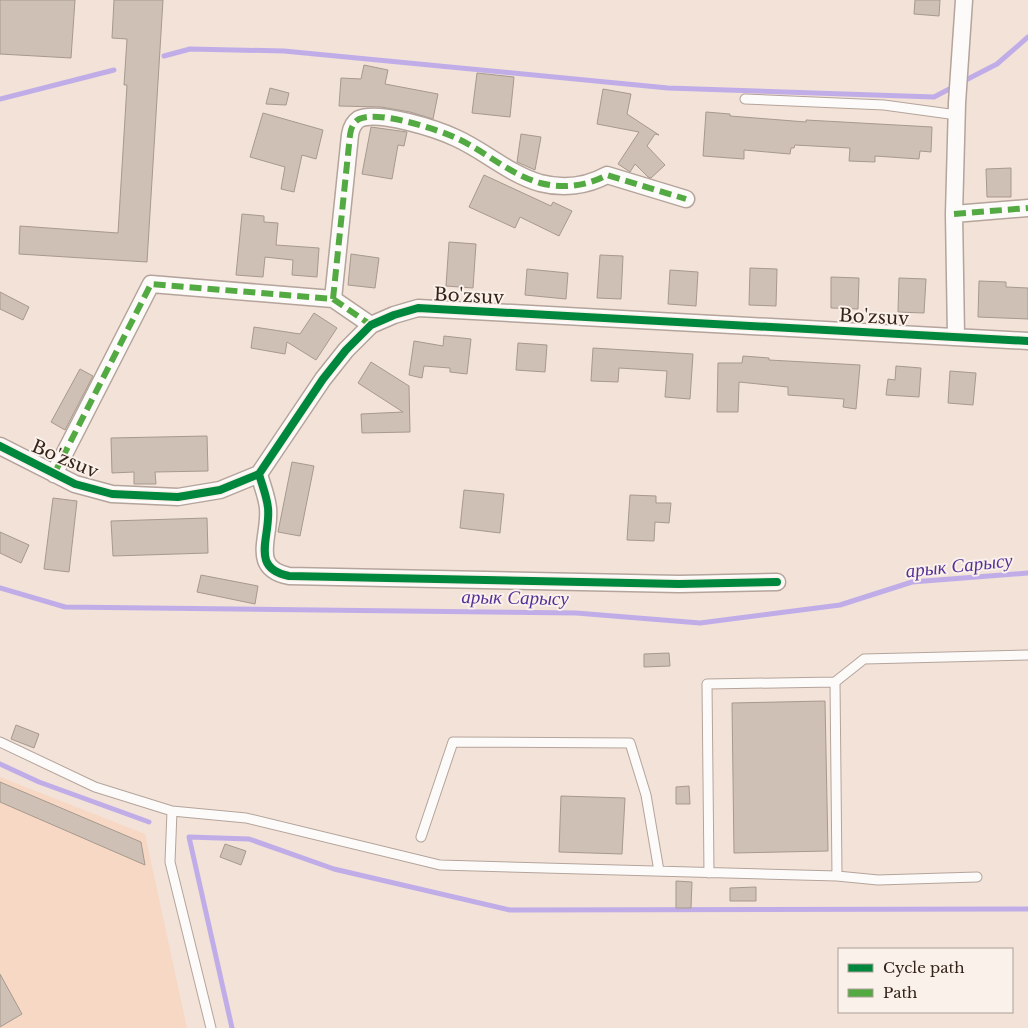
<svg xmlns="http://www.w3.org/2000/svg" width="1028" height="1028" font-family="'Libre Baskerville',serif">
	<rect width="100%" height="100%" fill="#f2e2d8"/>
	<path fill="#f7d8c5" d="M0 777 145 834 187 1028H0Z"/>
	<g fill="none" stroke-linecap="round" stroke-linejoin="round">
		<path stroke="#c0ade8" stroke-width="5" d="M164 56 190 49 284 51 668 88 934 97 955 86
			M962 82 997 64 1028 37
			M0 99 114 70
			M0 588 65 607 576 613 700 623 840 605 912 582 1028 573
			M0 764 39 782 149 822
			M232 1028 189 837 249 839 334 869 510 910 1028 909"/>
	</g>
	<path fill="#cec0b4" stroke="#a6998d" d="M0 0H75L71 58 0 54Z
		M114 0H163L147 262 19 254 20 226 118 233 127 85H124L127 39 112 38Z
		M915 0H940L939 16 914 14Z
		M364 65 388 70 385 84 438 94 433 119 410 112 381 107 339 106 341 78 361 79Z
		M477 73 514 77 510 117 472 113Z
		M270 88 289 93 286 105 266 104Z
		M603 89 631 94 627 114 659 135 655 134 647 146 665 165 651 178 648 177 635 164 630 172 618 164 639 132 597 124Z
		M706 112 730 114V116L806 122V120L932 127 931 152 920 151 919 159 875 156V162L849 161 850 148 795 145 794 148H791L790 154 744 150V159L703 156Z
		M263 113 323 130 316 159 302 155 294 192 281 189 285 167 250 157Z
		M371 127 407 132 404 146 398 145 392 179 362 174Z
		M521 134 541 137 535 170 517 162Z
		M1011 168V197H987L986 169Z
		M484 175 551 206 553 202 572 211 559 236 520 217 515 228 469 207Z
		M242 214 264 216V222L278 223 276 245 319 248 317 277 292 275 293 260 265 257 263 277 236 275Z
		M449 242 476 244 473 288 446 286Z
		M351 254 379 258 375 288 348 285Z
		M600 255 623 256 621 299 597 298Z
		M750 268 777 269 776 306 749 305Z
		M527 269 568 273 566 299 525 295Z
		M670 270 698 272 696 306 668 304Z
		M831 277 859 278 858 309 831 308Z
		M899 278 926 279 924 313 898 312Z
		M979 281 1006 282V287L1028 288V319L978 317Z
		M0 292 29 307 23 320 0 309Z
		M314 313 337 328 316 360 287 342 285 354 251 348 254 327 300 334Z
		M444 336 471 339 467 374 450 372V368L424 366 422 378 409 375 414 341 443 346Z
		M518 343 547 345 545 372 516 370Z
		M593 348 693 354 690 399 665 397 667 371 619 368 618 382 591 381Z
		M743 356 769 358V360L860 365 856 409 843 407 844 399 788 395V387L739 382 738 412H717L718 363H742Z
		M371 362 409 386 410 432 362 433 361 414 403 412 358 383Z
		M896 366 921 368 919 397 886 395 888 379 895 380Z
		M80 369 93 376 65 430 51 422Z
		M950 371 976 373 973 405 948 403Z
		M207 436 208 471 155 472 156 484H134V472L112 473 111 438Z
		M292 462 314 466 300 536 278 532Z
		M464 490 504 494 500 533 460 528Z
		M630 495 656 496V503H671L669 523 655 522 654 541 627 540Z
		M53 498 77 501 69 572 44 569Z
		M207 518 208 553 113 556 111 521Z
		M0 532 29 545 21 563 0 553Z
		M201 575 258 586 255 604 197 592Z
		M669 653 670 666 644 667V654Z
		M825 701 828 851 734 853 732 703Z
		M16 725 39 734 34 748 11 739Z
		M0 782 141 842 145 865 0 802Z
		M689 786 690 804H676V787Z
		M561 796 625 798 622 854 559 852Z
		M225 844 246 851 241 865 220 857Z
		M676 881 692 882 691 908H676Z
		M756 887V901H730V888Z
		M0 974 22 1014 0 1027Z"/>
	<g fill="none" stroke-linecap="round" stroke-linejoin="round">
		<defs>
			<path id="service" d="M745 99 884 105 957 115
				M835 682 864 659 1028 655
				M0 742 95 787 172 811 170 862 211 1028
				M172 811 246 818 440 865 837 876 878 880 977 877
				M421 837 453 742 630 743 646 795 659 871
				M709 873 707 684 835 682 837 876"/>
			<path id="minor" d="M954 214 1028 208
				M333 299 350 135C351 128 353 123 359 119 378 110 437 129 456 138 485 151 509 174 540 183 563 189 587 186 607 175L686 199
				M956 336 954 214 957 103 964 0
				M0 446 75 484 112 494 178 497 220 490 259 474 323 379 346 350 371 325 394 315 418 308 1028 341
				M54 474 151 284 333 299 371 325
				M259 474C262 485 267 497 268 508 271 537 249 568 289 576L679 584 777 582"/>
		</defs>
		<use href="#service" stroke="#b4a49b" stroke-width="11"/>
		<use href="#minor" stroke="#b4a49b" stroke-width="19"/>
		<use href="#service" stroke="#fdfbf9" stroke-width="9"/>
		<use href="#minor" stroke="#fdfbf9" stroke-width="16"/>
		<path stroke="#54aa42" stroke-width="6" stroke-dasharray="12 6" stroke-linecap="butt" d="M954 214 1028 208
			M333 299 350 135C351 128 353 123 359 119 378 110 437 129 456 138 485 151 509 174 540 183 563 189 587 186 607 175L686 199
			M54 474 151 284 333 299 371 325"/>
		<defs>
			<path id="cycleway" d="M0 446 75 484 112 494 178 497 220 490 259 474 323 379 346 350 371 325 394 315 418 308 1028 341
				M259 474C262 485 267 497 268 508 271 537 249 568 289 576L679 584 777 582"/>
		</defs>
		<use href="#cycleway" stroke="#fbf1eb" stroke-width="11"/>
		<use href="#cycleway" stroke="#00873e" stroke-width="8"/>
	</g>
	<g text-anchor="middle" stroke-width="4" stroke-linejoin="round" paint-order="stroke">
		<g font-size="18" fill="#342318" stroke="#fbf1eb">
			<text transform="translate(469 296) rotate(3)" y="6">Bo'zsuv</text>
			<text transform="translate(874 317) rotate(3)" y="6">Bo'zsuv</text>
			<text transform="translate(65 459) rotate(23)" y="6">Bo'zsuv</text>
		</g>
		<g font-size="19" font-style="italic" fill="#533097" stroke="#fbf1eb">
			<text transform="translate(959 565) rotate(-6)" y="7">арык Сарысу</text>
			<text transform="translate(515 597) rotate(1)" y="7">арык Сарысу</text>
		</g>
	</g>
	<rect x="838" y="948" width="175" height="65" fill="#fbf1eb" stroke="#ab9f97"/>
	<rect x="848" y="964" width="25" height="8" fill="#00873e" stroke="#ab9f97"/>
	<text x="883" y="973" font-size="15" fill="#342318">Cycle path</text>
	<rect x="848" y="989" width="25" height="8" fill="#54aa42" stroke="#ab9f97"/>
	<text x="883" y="998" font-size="15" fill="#342318">Path</text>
</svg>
